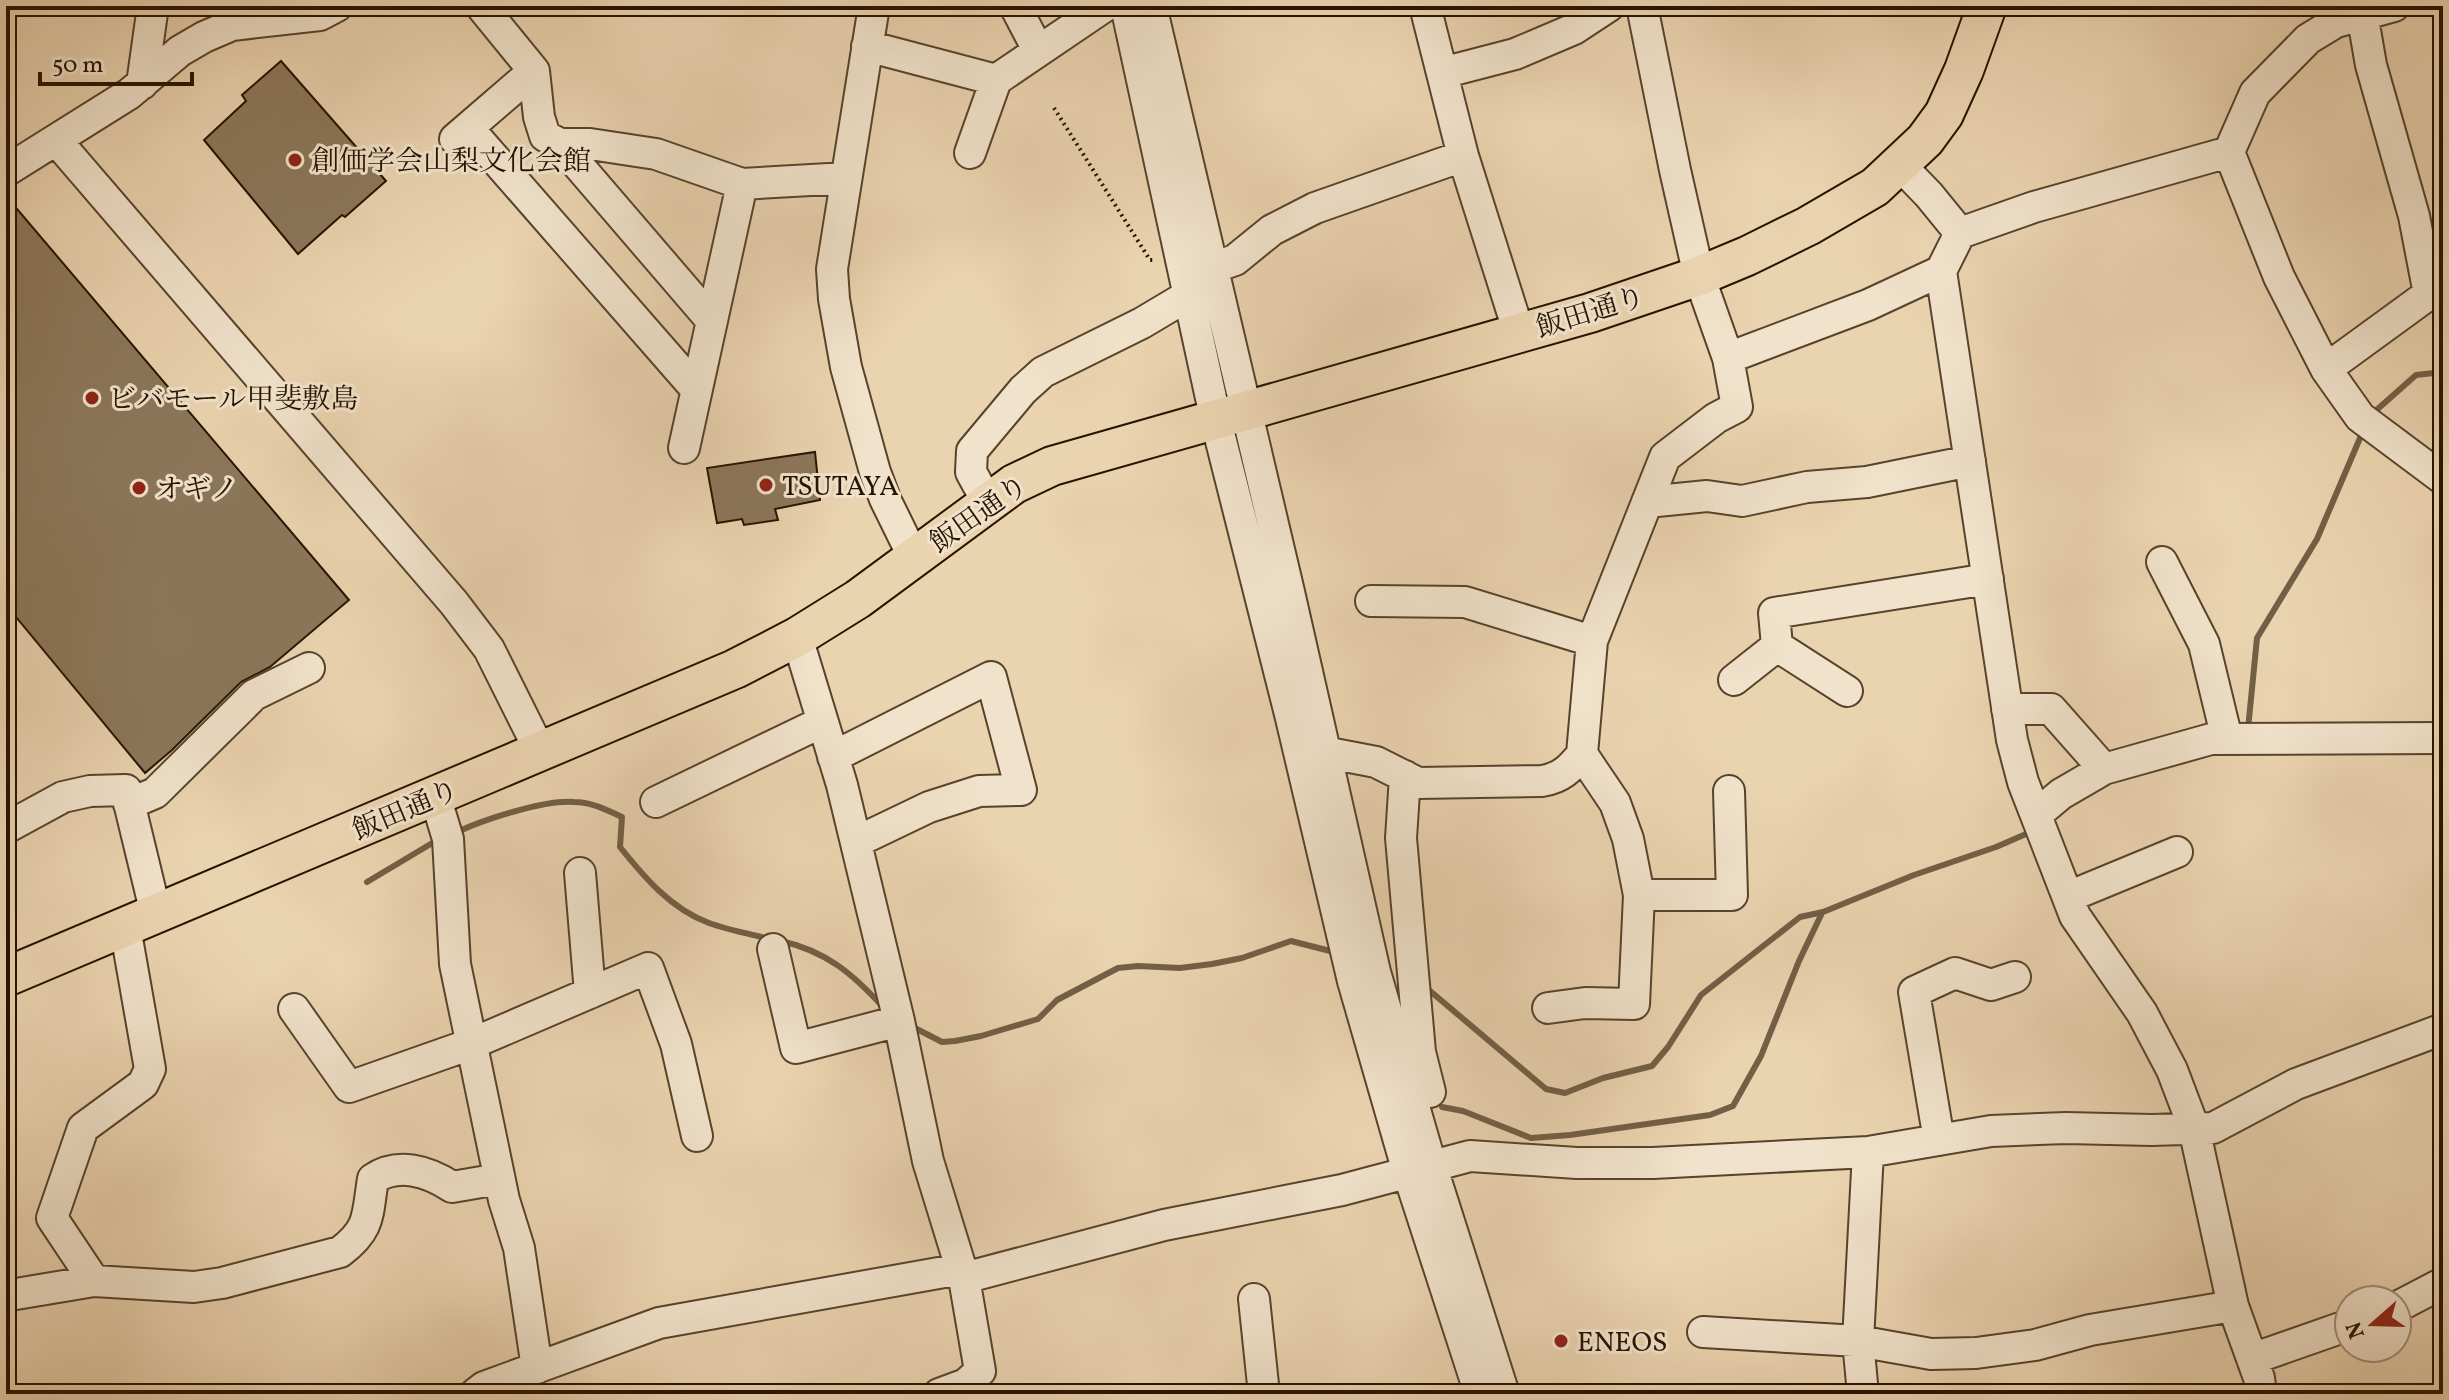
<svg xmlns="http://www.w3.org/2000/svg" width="2449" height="1400" font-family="Vollkorn,'Noto Serif JP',serif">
	<rect width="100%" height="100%" fill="#ead3af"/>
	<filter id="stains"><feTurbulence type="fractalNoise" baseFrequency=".0025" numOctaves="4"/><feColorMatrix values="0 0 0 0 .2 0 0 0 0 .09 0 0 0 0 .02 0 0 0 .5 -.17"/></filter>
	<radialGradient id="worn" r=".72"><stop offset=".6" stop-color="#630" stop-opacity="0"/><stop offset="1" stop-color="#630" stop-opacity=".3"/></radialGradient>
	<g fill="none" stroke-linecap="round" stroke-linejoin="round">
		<path stroke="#735f46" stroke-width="6" d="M2372 414 2416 375 2443 372
			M2248 729 2257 638 2317 539 2363 431
			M457 832C486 819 543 800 574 802 592 802 607 810 622 817L620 847C644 877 671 909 709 923 728 930 750 934 770 939
			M367 882 439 839
			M781 941C826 951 853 974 883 1007
			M1423 985 1546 1089 1565 1093 1603 1078 1652 1066 1668 1047 1701 995 1800 917 1823 912 1914 875 1996 847 2033 831
			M909 1025 942 1042 955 1041 981 1036 1038 1019 1057 1000 1118 968 1138 966 1180 968 1212 964 1242 958 1291 941 1338 953
			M1442 1107 1463 1111 1531 1138 1570 1135 1710 1115 1733 1106 1761 1056 1799 961 1822 913"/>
	</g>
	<path fill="#8c775b" stroke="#261300" stroke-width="2" d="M281 61 386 181 345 217 342 215 298 254 204 140 246 101 242 95Z
		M6 196 349 600 270 667 241 682 172 750 145 773 6 605Z
		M815 452 820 500 775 509 778 520 744 525 742 519 717 523 707 468Z"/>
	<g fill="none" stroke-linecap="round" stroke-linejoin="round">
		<defs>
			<path id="minor" d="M481 6 534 71 539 117 545 136 560 144H590L656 154 742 184 846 178
				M874 6 832 269 834 299 846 367 875 472 885 499 914 558
				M1015 6 1038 50
				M1126 6 1216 421 1291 718 1353 981 1408 1172 1480 1394
				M1151 6 1289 592 1375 972 1431 1165 1504 1394
				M1425 6 1463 156 1519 333
				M1642 6 1675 170 1699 276 1728 358
				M2394 6 2336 22 2308 39 2255 93 2229 152 2279 277 2326 369 2360 417 2443 479
				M2362 13 2371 65 2414 216 2429 294
				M867 46 996 80 1105 6
				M1442 73 1515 54 1574 29 1609 6
				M142 84 153 6
				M468 128 696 389
				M455 139 534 71
				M56 140 454 603 489 649 540 751
				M560 144 712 321
				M2229 152 2034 207 1960 233 1941 271 2012 740 2023 782 2075 916 2142 1013 2172 1070 2194 1128 2233 1306 2259 1378 2261 1394
				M970 153 996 80
				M1900 165 1929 195 1960 233
				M6 171 129 94 180 51 204 37 232 25 320 15 337 6
				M1212 268 1235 260 1272 230 1315 208 1463 156
				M2326 369 2429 294 2443 295
				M684 448 742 184
				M1647 502 1707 496 1742 501 1807 487 1867 482 1970 461
				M988 503 971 472 972 451 1023 390 1043 372 1142 323 1189 295
				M2162 562 2204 644 2227 739
				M1371 601 1465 602 1592 641
				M797 637 842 785 899 1021 928 1161 964 1278 980 1371 966 1384 939 1394
				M1777 646 1847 691
				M1734 680 1777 646 1774 613 1988 579
				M2007 709H2051L2104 769
				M1325 754 1329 753 1376 762 1418 783 1542 781C1561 778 1570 769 1582 754L1592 641 1665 457 1716 418 1737 407 1728 358 1868 305 1941 271
				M833 757 991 677 1021 790 979 791 929 807 856 842
				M1405 776 1401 838 1420 1052 1430 1092
				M435 796 448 839 455 964 504 1200 519 1248 537 1368
				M656 802 822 722
				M129 804 155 793 254 695 309 668
				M2036 815 2061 794 2104 769 2211 739 2443 738
				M6 828 63 797 90 791 126 790 156 914
				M580 873 590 993
				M1639 895H1732L1729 791
				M2068 897 2177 852
				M773 949 796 1048 899 1021
				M1548 1008 1585 1003 1634 1004 1639 895 1628 839 1615 803 1582 754
				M294 1009 349 1087 471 1044 648 968 676 1044 697 1136
				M1939 1140 1914 992 1955 973 1991 985 2015 977
				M964 1278 1164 1225 1342 1190 1470 1156 1577 1163H1653L1868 1152 1991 1131 2066 1128 2152 1130 2213 1128 2296 1084 2443 1029
				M94 1281 52 1218 83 1128 143 1084 150 1069 125 927
				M6 1298 10 1295 94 1281 194 1287 222 1283 340 1252C371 1229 367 1215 373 1179 398 1162 428 1171 452 1187L499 1179
				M1254 1299 1264 1394
				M2397 1307 2443 1283
				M1703 1332 1858 1341 1931 1354 1976 1353 2035 1345 2090 1330 2233 1306
				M2252 1359 2349 1325
				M475 1394 484 1387 659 1323 961 1269
				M1863 1394 1858 1341 1868 1152"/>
			<path id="major" d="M6 977 735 669 797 637 858 599 1014 484 1052 466 1590 313 1699 276 1747 256 1808 226 1875 187 1925 140 1944 114 1964 70 1987 6"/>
		</defs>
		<use href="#minor" stroke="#57432c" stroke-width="34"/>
		<use href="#major" stroke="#261300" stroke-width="42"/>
		<path stroke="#261300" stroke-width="4" stroke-dasharray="2 4" stroke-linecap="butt" d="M1054 108 1150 260H1155"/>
		<use href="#minor" stroke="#f1e2cb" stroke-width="30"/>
		<use href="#major" stroke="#ead3af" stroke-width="38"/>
	</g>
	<g fill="#8f2418" stroke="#f1e2cb" stroke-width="3">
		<circle cx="295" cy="160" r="8"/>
		<circle cx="92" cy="398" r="8"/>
		<circle cx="766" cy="485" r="8"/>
		<circle cx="139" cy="488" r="8"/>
		<circle cx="1561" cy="1341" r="8"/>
	</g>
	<g text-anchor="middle" stroke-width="6" stroke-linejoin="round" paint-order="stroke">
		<g font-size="28" fill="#261300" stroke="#f1e2cb" text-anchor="start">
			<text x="311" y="170">創価学会山梨文化会館</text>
			<text x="108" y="408">ビバモール甲斐敷島</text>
			<text x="782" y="495">TSUTAYA</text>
			<text x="155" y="498">オギノ</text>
			<text x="1577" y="1351">ENEOS</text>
		</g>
		<g font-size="28" fill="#261300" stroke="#f1e2cb">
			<text transform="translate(1590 311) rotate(-17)" y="10">飯田通り</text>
			<text transform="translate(978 513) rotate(-35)" y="10">飯田通り</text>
			<text transform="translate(405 809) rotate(-23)" y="10">飯田通り</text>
		</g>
	</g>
	<rect width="2449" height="1400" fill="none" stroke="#ead3af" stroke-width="32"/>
	<rect x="8" y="8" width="2433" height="1384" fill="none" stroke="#261300" stroke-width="4"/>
	<rect x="16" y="16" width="2417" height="1368" fill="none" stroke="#261300" stroke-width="2"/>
	<g transform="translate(2373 1324) rotate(250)"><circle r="38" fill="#f1e2cb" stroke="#a08f7a" stroke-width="2"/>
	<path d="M0-6L14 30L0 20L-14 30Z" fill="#8f2418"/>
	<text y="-12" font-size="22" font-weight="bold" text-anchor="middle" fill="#261300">N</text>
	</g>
	<path d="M40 72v12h152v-12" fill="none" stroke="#261300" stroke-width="4"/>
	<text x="52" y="72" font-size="24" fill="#261300" stroke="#f1e2cb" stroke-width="6" paint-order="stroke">50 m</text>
	<rect width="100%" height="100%" filter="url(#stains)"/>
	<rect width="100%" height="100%" fill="url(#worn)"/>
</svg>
